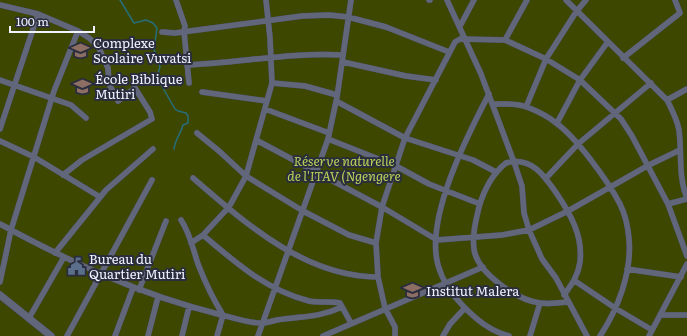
<svg xmlns="http://www.w3.org/2000/svg" width="687" height="336" font-family="Literata,serif">
	<rect width="100%" height="100%" fill="#2a2d3e"/>
	<path fill="#3d4700" d="M0 0H687V336H0Z"/>
	<g fill="none" stroke-linecap="round" stroke-linejoin="round">
		<path stroke="#276e7a" stroke-width="1.5" d="M120 0 134 23 146 20 153 23 157 28 154 49 160 67 157 77 159 81 175 109 178 111 186 113 188 116V123L183 125C181 134 175 139 174 149"/>
		<defs>
			<path id="minor" d="M176 0 185 26 184 31 189 83
				M429 0H430
				M447 0 481 74 514 162 522 186 524 213 529 230 542 259 556 278 587 336
				M566 0 667 100C672 110 677 119 679 130 682 152 678 177 687 198
				M0 5 38 14 78 31 89 38 98 46 108 68 109 84 118 101 135 88 150 112 152 119 82 160 63 175
				M460 26 474 0
				M162 32 175 33 302 16 329 15 348 17 386 27 449 52
				M505 40 527 0
				M623 58 680 13 675 0
				M343 62 406 76 436 80
				M187 65C240 63 291 52 343 55
				M0 80 71 105 86 118
				M272 83 305 86 337 95
				M202 92 267 101
				M489 94C467 136 425 218 438 265 442 280 453 296 464 307 477 320 490 331 509 336
				M667 100 687 89
				M336 101 405 138 473 160 496 172
				M494 104C505 104 516 103 527 107 537 111 548 116 556 123 576 137 608 181 620 204 625 214 628 227 629 239 632 272 618 309 600 336
				M526 107 546 59 576 12 586 0
				M265 109 329 133
				M557 123 580 80 607 43
				M0 129 38 14
				M197 133 219 151 246 176 303 211 349 235 376 243
				M328 139 396 166 429 184 480 204
				M256 140 382 207 437 240 502 235 529 230 568 211 649 165 680 150
				M0 141 34 157 100 197
				M193 178C245 223 305 277 378 277
				M546 178 578 144 651 83
				M668 204 687 199
				M181 220C190 233 193 249 198 264 205 282 213 299 223 315L217 336
				M0 224C70 262 141 295 218 314 230 317 251 324 262 323 267 323 272 321 277 320 302 316 318 318 342 307
				M203 235C236 263 266 290 309 301 319 303 330 301 340 303L351 323
				M191 243 203 235 229 207 246 176 272 83 270 38 266 0
				M55 253 106 190 153 149
				M627 269 681 277
				M575 281 615 308 652 330
				M0 282 11 230 54 91 78 31
				M139 290 166 221
				M564 295C572 284 578 276 580 262 583 236 571 215 557 194 544 175 531 156 506 163 492 174 484 190 479 207 476 220 472 235 474 249 477 273 517 300 540 303 549 304 559 303 567 302
				M660 315H687
				M29 318 64 257
				M67 336 152 180
				M115 336 133 288
				M148 336 158 297
				M182 336 189 307
				M258 336 328 139 337 97 351 0
				M323 336 483 267
				M395 336V327L385 308 378 277 376 243 382 207 405 138 455 42 460 39 505 40 546 59 580 80 621 119 632 136 668 204 687 256
				M443 336 450 324 465 308
				M530 336 540 303
				M649 336 687 264"/>
			<path id="tertiary" d="M0 295 51 336"/>
		</defs>
		<use href="#minor" stroke="#474a59" stroke-width="6"/>
		<use href="#tertiary" stroke="#474a59" stroke-width="8"/>
		<use href="#minor" stroke="#62667a" stroke-width="5.5"/>
		<use href="#tertiary" stroke="#62667a" stroke-width="7"/>
	</g>
	<defs>
		<symbol id="school-bare" viewBox="-9 -9 18 18"><path d="M0-5L7-2L0 1L-7-2ZM-4 1L0 2.5L4 1V4Q0 6-4 4Z" fill="#8d6e63" stroke="#2a2d3e" stroke-width="2.5" paint-order="stroke"/></symbol>
		<symbol id="civic-bare" viewBox="-9 -9 18 18"><path d="M-.6-6.5H3V-4.5H.6V-3L4-1V1h2V6H-6V1h2V-1L-.6-3ZM-1.2 2.5V6h2.4V2.5Z" fill="#5c6f8a" stroke="#2a2d3e" stroke-width="2.5" paint-order="stroke"/></symbol>
	</defs>
	<g fill-rule="evenodd">
		<use href="#school-bare" x="68" y="38" width="25" height="25"/>
		<use href="#school-bare" x="70" y="74" width="25" height="25"/>
		<use href="#civic-bare" x="64" y="254" width="25" height="25"/>
		<use href="#school-bare" x="400" y="278" width="25" height="25"/>
	</g>
	<g text-anchor="middle" stroke-width="4" stroke-linejoin="round" paint-order="stroke">
		<g font-size="13" fill="#f0f2fe" stroke="#2a2d3e" text-anchor="start">
			<text x="93" y="48">Complexe<tspan x="93" dy="15">Scolaire Vuvatsi</tspan></text>
			<text x="95" y="84">École Biblique<tspan x="95" dy="15">Mutiri</tspan></text>
			<text x="89" y="264">Bureau du<tspan x="89" dy="15">Quartier Mutiri</tspan></text>
			<text x="426" y="296">Institut Malera</text>
		</g>
		<g font-size="13" font-style="italic" fill="#bbd359" stroke="#2a2d3e">
			<text x="344" y="166">Réserve naturelle<tspan x="344" dy="15">de l'ITAV (Ngengere</tspan></text>
		</g>
	</g>
	<path d="M10 26v6h84v-6" fill="none" stroke="#f0f2fe" stroke-width="2"/>
	<text x="16" y="26" font-size="12" fill="#f0f2fe" stroke="#2a2d3e" stroke-width="3" paint-order="stroke">100 m</text>
</svg>
